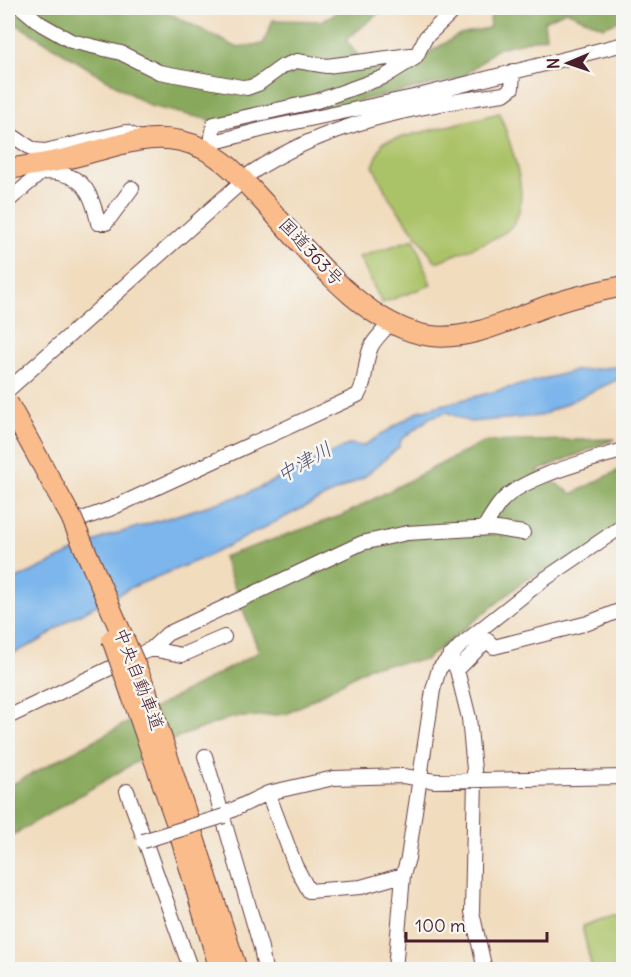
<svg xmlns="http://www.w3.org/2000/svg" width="631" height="977" font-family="Delius,'Klee One',sans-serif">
	<rect width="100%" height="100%" fill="#f6f6f2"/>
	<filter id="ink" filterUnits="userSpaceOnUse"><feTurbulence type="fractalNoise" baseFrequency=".0167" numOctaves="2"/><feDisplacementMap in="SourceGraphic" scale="12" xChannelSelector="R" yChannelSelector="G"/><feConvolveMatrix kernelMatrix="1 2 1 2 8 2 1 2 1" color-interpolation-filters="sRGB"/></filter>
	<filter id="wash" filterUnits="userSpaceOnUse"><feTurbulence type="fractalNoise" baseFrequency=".008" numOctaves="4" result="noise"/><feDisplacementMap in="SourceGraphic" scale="24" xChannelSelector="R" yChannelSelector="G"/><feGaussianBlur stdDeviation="1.35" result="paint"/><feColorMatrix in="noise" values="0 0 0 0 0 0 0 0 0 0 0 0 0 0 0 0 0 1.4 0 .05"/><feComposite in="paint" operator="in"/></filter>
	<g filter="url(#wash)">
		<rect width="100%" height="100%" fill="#f1dcbe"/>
		<path fill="#abc368" stroke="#7a714a" stroke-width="1.5" d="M500 113C509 144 539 208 505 232 490 243 455 254 436 262L389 198 373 166 383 142Z
			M414 239 431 285 382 303 359 257Z
			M615 915 623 938V969H592L582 926Z"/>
		<path fill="#88a95c" stroke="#696444" stroke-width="1.5" d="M8 8H159L236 47 263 44 273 20 321 21 346 8H377L380 12 346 40 364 64 427 54 460 34 489 28 492 8H623L624 19 603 27 566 11 544 21 546 37 498 48 462 78 240 127 150 106 8 19Z
			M615 439 537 471 572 494 623 468V535L527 579 425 660 371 666 287 714 230 718 178 737 8 838V785L13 784 259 652 223 557 343 515 483 442Z"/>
		<path fill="#7bb6ec" stroke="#626a8c" stroke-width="1.5" d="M623 366V377L540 416 470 422 447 412 431 417 401 440 399 447 364 477 208 556 130 588 68 620 43 639 8 656V583L105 537 246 494 350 444 363 446 419 411 574 371Z"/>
	</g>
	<g filter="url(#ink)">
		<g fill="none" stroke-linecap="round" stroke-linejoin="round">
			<defs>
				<path id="minor" d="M22 8 41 24 71 41 121 53 159 72 247 88 258 84 283 66 297 61 327 66 418 54
					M8 133 34 150 45 151 126 132 142 139
					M211 143 214 124 317 101 384 77 415 58 426 37 456 8
					M208 150 211 143 272 127 418 96 624 44
					M42 172C79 172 91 186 98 223H106L132 188
					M251 173C326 123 415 106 504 94L512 88 513 71
					M8 201 42 172 41 165
					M8 390 237 186
					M79 520 110 509 358 395C367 381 364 362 371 347 375 338 384 332 389 323
					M483 529C489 520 494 510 501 502 521 477 592 460 624 450
					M151 649 167 634 362 543 407 533 491 528 523 533
					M144 652 151 649 182 655 224 637
					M450 656 457 670 469 718 475 780 472 912 485 970
					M457 670 487 640 494 647 588 623 624 609
					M8 717 127 660
					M205 756 261 948 265 970
					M127 791 191 970
					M268 793 295 865 309 891 361 887 403 875
					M224 814 268 793 334 778 403 776 435 781 624 777
					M395 970 403 875 408 858 433 690 439 669 461 645 539 583 624 525"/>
				<path id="highway" d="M8 169C25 166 44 164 61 160 101 152 141 132 181 141 214 148 236 172 258 196 303 244 362 327 431 336 473 341 514 317 553 304 576 296 599 291 624 286
					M146 690 237 970
					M132 696 177 825 220 970"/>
			</defs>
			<use href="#minor" stroke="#633b41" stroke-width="16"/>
			<use href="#highway" stroke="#633b41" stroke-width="22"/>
			<use href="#minor" stroke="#fff" stroke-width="14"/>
			<use href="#highway" stroke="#f9bc8a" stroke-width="20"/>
			<defs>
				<path id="minor-bridge" d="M143 841 224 816"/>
				<path id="highway-bridge" d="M8 403 71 517 146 690
					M112 639 132 696"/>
			</defs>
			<use href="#minor-bridge" stroke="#633b41" stroke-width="16" stroke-linecap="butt"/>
			<use href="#highway-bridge" stroke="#633b41" stroke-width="22" stroke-linecap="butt"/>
			<use href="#minor-bridge" stroke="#fff" stroke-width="14"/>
			<use href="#highway-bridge" stroke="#f9bc8a" stroke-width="20"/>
		</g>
	</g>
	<g text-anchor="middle" stroke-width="5" stroke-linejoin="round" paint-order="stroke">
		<g font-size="18" fill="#4a1f2b" stroke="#f6f6f2">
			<text transform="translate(311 252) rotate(47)" y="6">国道363号</text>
			<text transform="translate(139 679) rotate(69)" y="6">中央自動車道</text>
		</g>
		<g font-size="20" font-style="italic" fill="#5b546f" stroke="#f6f6f2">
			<text transform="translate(304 462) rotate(-30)" y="7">中津川</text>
		</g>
	</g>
	<rect width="631" height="977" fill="none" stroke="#f6f6f2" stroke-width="30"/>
	<g transform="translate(568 63) rotate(268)" stroke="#f6f6f2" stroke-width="4.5" paint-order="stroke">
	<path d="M0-4.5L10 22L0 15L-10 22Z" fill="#4a1f2b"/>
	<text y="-9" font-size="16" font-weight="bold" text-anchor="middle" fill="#4a1f2b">N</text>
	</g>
	<path d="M406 932v9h141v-9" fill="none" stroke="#4a1f2b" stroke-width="3"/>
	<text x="415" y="932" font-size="18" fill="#4a1f2b" stroke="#f6f6f2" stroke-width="4.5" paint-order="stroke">100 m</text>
</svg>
